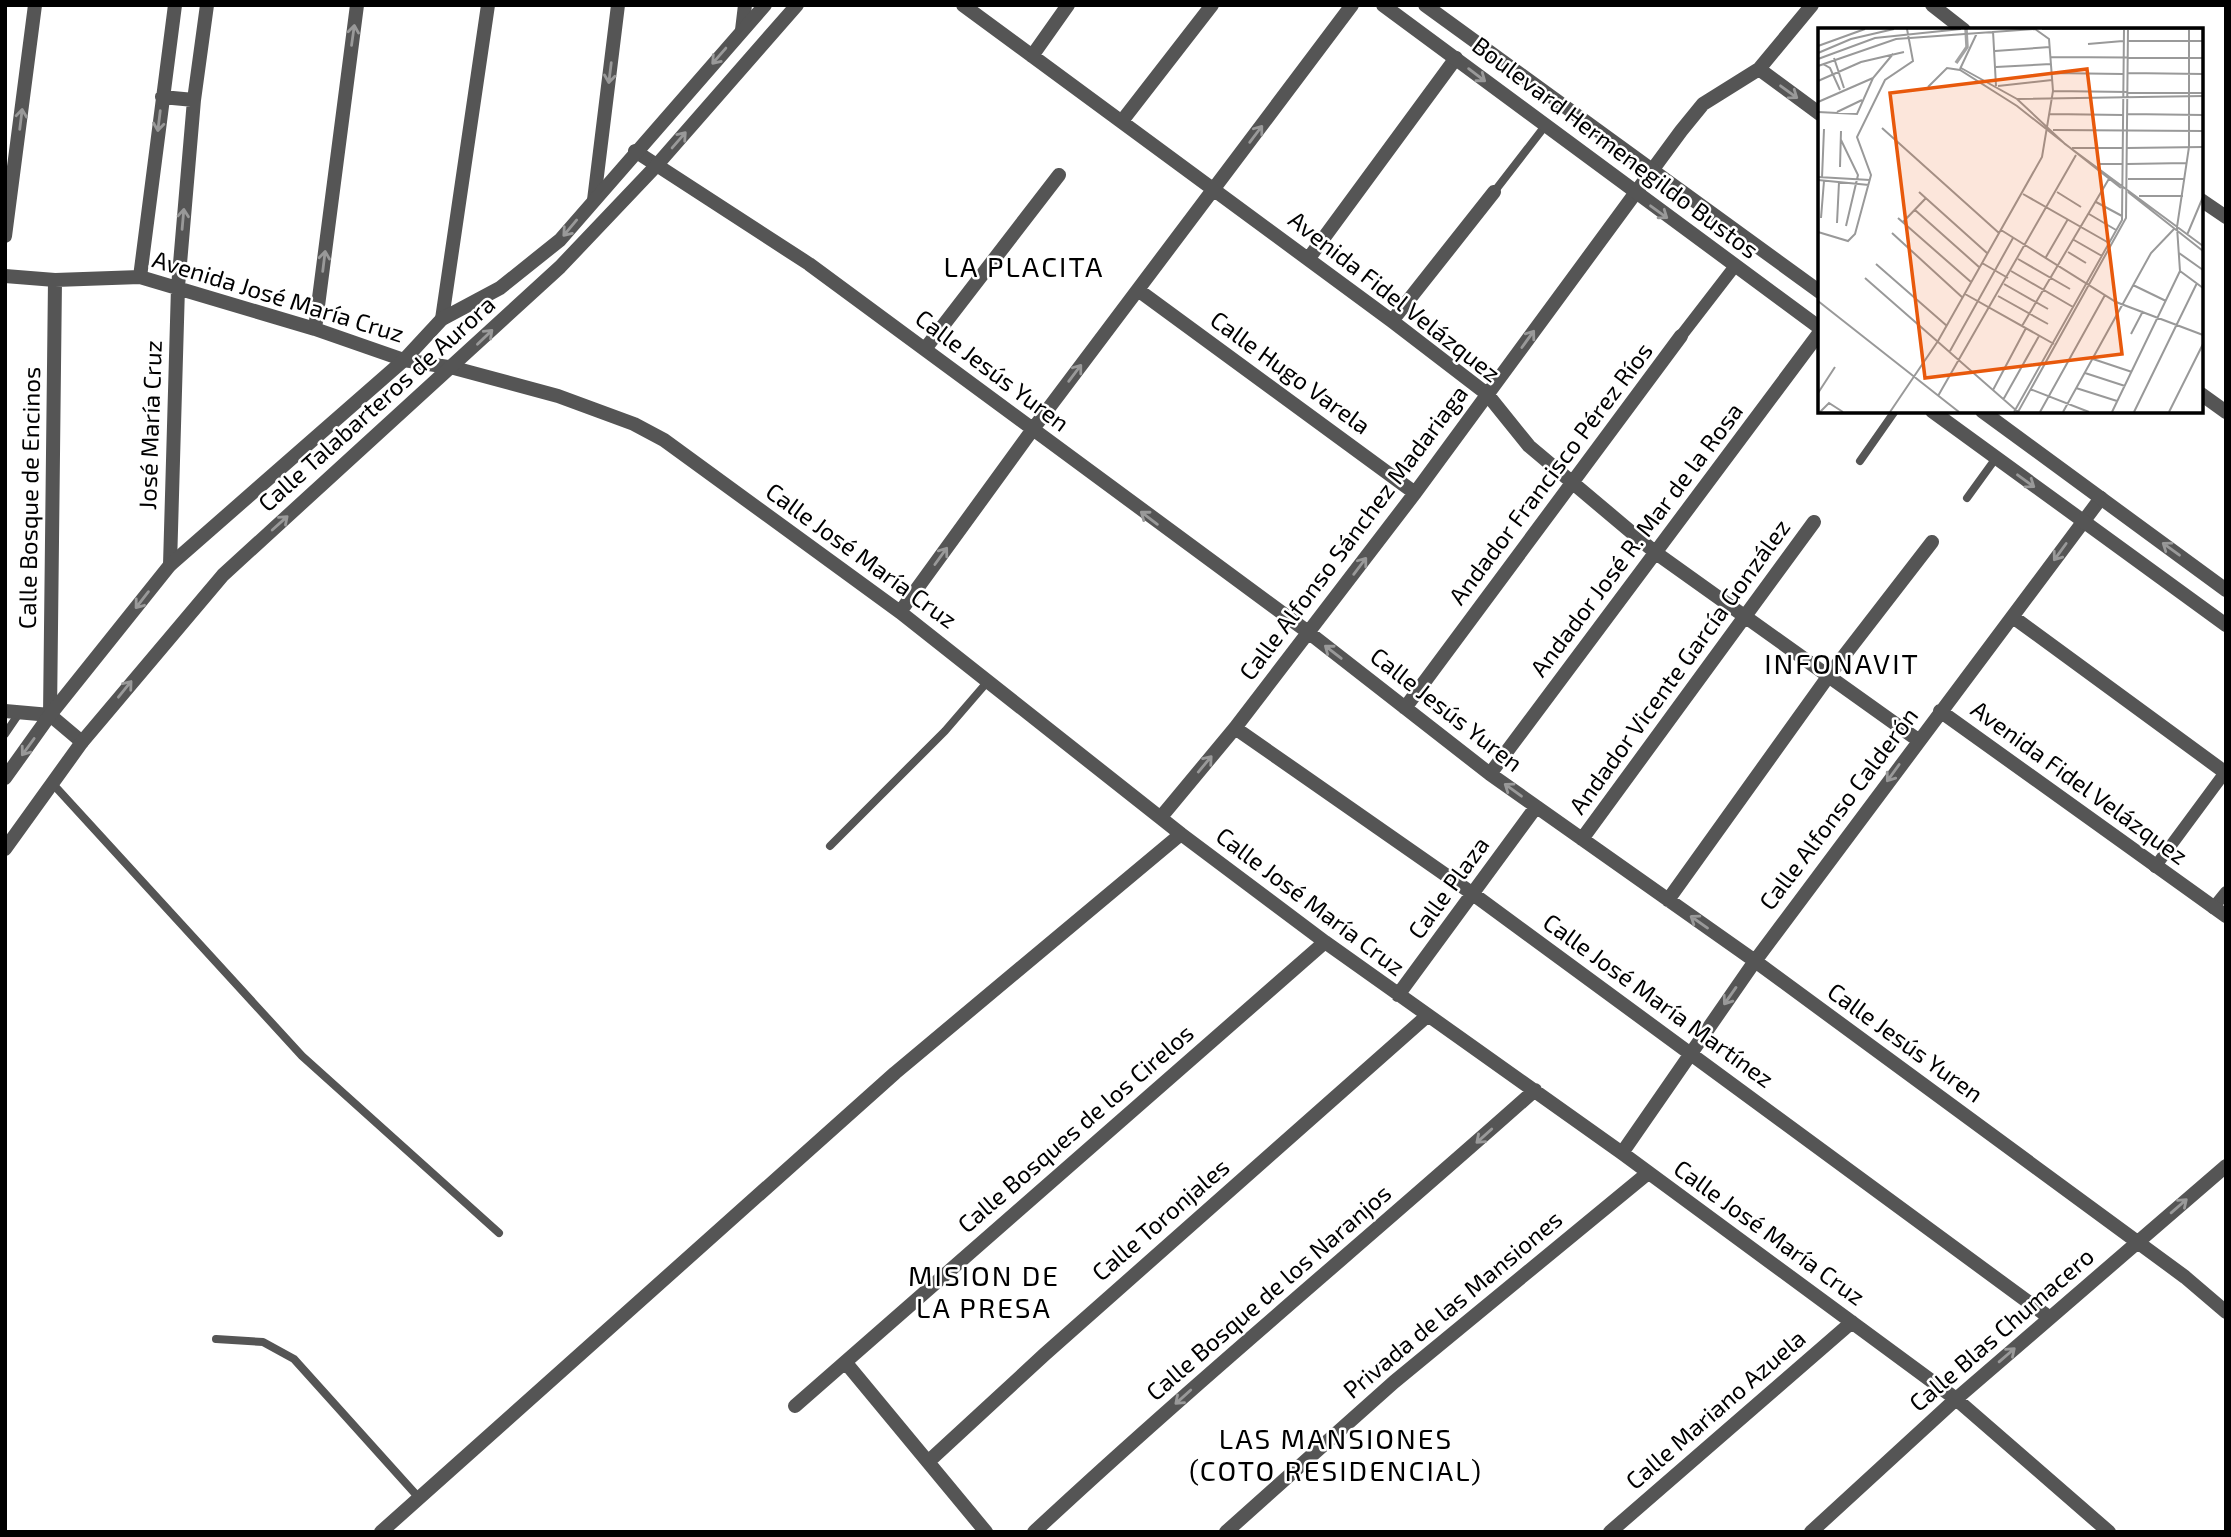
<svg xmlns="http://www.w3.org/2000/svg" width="2231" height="1537" font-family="'Exo 2',sans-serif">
	<rect width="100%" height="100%" fill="#fff"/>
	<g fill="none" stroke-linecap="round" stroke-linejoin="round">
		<path stroke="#555" stroke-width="8" d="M1494 192 1545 126
			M1860 461 1895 411
			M1967 498 1996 458
			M5 734 20 712
			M52 783 302 1056 499 1233
			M830 846 945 731 989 680
			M216 1339 263 1342 294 1359 420 1499"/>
		<path stroke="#555" stroke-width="12" d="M1681 336 1735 266
			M2155 867 2226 771
			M2213 908 2226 892"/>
		<path stroke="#555" stroke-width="14" d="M963 5 1392 321 1487 394 1529 446 1656 553 1918 740
			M1932 5 1964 30
			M742 30 745 5
			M1032 56 1068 5
			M1759 69 1820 114
			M162 97 194 100
			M1122 121 1212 5
			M635 151 809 264 1308 632 1490 774 1755 961 2185 1277 2226 1312
			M594 200 618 5
			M2201 200 2226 217
			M5 236 35 5
			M1309 258 1456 58
			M5 276 55 280 140 277 315 329 404 360 454 368 558 396 634 424 664 440 900 612 1181 834 1325 942 1622 1153 1956 1399 2109 1532
			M140 277 175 5
			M1138 290 1415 493
			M442 319 488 5
			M1392 321 1494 192
			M315 329 357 5
			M925 349 1059 175
			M2201 394 2226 412
			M170 565 178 287 194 100 207 5
			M900 612 1033 429 1352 5
			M2013 617 2226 773
			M1405 708 1681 336
			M5 711 50 715
			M1940 711 2226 916
			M50 715 55 280
			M50 715 82 742
			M1235 728 1473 894 2050 1318
			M1490 774 1820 332
			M1161 817 1235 728 1415 493 1681 131 1703 104 1759 69 1812 5
			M1582 839 1814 522
			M1668 900 1830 674 1932 542
			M1398 995 1536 807
			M1622 1153 1755 961 2101 498
			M846 1363 986 1532
			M795 1406 1325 942
			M929 1461 1045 1354 1427 1016
			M381 1532 895 1073 1181 834
			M1034 1532C1197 1380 1369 1238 1535 1090
			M1226 1532 1394 1382 1648 1173
			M1610 1532 1852 1322
			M1811 1532 1956 1399 2226 1166"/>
		<path stroke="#555" stroke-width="14" d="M1383 5 1820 328
			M1425 5 1820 292
			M1932 411 2226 625
			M1982 411 2226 590
			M5 778 50 715 170 565 404 360 442 319 500 288 560 240 765 5
			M5 849 82 742 223 575 560 267 656 166 797 5"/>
	</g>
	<defs><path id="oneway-shaft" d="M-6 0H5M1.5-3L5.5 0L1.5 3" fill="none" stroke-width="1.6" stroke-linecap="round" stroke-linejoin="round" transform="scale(1.75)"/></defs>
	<g stroke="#999">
		<use href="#oneway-shaft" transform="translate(353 35) rotate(-82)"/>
		<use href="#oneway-shaft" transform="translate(719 56) rotate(131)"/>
		<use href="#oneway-shaft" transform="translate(610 73) rotate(97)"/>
		<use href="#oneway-shaft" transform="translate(1477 75) rotate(37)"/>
		<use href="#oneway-shaft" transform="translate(1789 92) rotate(36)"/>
		<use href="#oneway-shaft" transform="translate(21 119) rotate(-83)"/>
		<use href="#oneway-shaft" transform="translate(159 121) rotate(97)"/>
		<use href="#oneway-shaft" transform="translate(1256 134) rotate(-53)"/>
		<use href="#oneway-shaft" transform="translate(679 140) rotate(-49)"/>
		<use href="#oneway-shaft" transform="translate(1659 212) rotate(36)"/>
		<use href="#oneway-shaft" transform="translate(183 219) rotate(-85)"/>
		<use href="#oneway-shaft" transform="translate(570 228) rotate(130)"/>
		<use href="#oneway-shaft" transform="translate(324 261) rotate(-83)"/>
		<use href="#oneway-shaft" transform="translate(485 337) rotate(-44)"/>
		<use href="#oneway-shaft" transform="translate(1528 339) rotate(-54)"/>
		<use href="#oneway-shaft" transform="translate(1075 373) rotate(-53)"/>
		<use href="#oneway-shaft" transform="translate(2026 481) rotate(36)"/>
		<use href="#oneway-shaft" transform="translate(1149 518) rotate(-143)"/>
		<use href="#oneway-shaft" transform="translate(280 523) rotate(-42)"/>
		<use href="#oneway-shaft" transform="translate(2171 549) rotate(-144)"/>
		<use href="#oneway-shaft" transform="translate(2060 552) rotate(126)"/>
		<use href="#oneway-shaft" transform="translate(941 556) rotate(-54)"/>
		<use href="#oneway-shaft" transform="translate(1360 566) rotate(-53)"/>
		<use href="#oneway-shaft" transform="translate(142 600) rotate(128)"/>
		<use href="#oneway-shaft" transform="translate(1333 652) rotate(-142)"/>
		<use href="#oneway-shaft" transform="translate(125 689) rotate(-51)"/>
		<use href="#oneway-shaft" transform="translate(28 747) rotate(126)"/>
		<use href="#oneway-shaft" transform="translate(1205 764) rotate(-50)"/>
		<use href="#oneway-shaft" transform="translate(1893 773) rotate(126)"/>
		<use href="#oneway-shaft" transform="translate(1513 790) rotate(-144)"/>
		<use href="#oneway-shaft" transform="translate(1699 922) rotate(-145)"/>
		<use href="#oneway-shaft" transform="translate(1730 996) rotate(125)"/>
		<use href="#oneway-shaft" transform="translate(1484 1136) rotate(138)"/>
		<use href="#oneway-shaft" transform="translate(2179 1206) rotate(-41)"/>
		<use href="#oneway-shaft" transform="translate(2007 1355) rotate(-41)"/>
		<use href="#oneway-shaft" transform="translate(1183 1397) rotate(138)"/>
	</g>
	<g text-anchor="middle" stroke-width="5" stroke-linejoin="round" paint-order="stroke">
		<g font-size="24" fill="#000" stroke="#fff">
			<text transform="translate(1615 148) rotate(37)" y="8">Boulevard Hermenegildo Bustos</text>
			<text transform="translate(278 297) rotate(17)" y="8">Avenida José María Cruz</text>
			<text transform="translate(1394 297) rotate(38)" y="8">Avenida Fidel Velázquez</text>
			<text transform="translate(992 371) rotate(37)" y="8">Calle Jesús Yuren</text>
			<text transform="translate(1290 373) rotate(36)" y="8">Calle Hugo Varela</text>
			<text transform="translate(377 404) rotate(-42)" y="8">Calle Talabarteros de Aurora</text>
			<text transform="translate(151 425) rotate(-88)" y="8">José María Cruz</text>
			<text transform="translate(1551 474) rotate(-53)" y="8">Andador Francisco Pérez Ríos</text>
			<text transform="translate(30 498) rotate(-89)" y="8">Calle Bosque de Encinos</text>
			<text transform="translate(1354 533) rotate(-53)" y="8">Calle Alfonso Sánchez Madariaga</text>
			<text transform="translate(1637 540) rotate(-53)" y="8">Andador José R. Mar de la Rosa</text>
			<text transform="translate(861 556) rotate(36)" y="8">Calle José María Cruz</text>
			<text transform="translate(1680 667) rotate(-54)" y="8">Andador Vicente García González</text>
			<text transform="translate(1446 710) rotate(38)" y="8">Calle Jesús Yuren</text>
			<text transform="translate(2079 783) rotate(36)" y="8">Avenida Fidel Velázquez</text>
			<text transform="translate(1839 809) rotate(-53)" y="8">Calle Alfonso Calderón</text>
			<text transform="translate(1449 888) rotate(-54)" y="8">Calle Plaza</text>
			<text transform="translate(1310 902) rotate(37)" y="8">Calle José María Cruz</text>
			<text transform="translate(1658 1001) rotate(36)" y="8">Calle José María Martínez</text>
			<text transform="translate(1905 1043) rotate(36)" y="8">Calle Jesús Yuren</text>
			<text transform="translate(1076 1129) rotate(-41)" y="8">Calle Bosques de los Cirelos</text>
			<text transform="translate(1161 1220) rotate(-41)" y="8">Calle Toronjales</text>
			<text transform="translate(1769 1233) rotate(36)" y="8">Calle José María Cruz</text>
			<text transform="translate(1269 1293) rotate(-41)" y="8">Calle Bosque de los Naranjos</text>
			<text transform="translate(1453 1305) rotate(-40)" y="8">Privada de las Mansiones</text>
			<text transform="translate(2002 1330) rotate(-41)" y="8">Calle Blas Chumacero</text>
			<text transform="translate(1716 1410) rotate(-41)" y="8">Calle Mariano Azuela</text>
		</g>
		<g font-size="28" letter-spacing="2" fill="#000" stroke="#fff">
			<text x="1024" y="277">LA PLACITA</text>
			<text x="1842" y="674">INFONAVIT</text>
			<text x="984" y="1286">MISION DE<tspan x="984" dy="32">LA PRESA</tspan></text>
			<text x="1336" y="1449">LAS MANSIONES<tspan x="1336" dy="32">(COTO RESIDENCIAL)</tspan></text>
		</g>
	</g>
	<g transform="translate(1818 28)">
		<rect width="385" height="385" fill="#fff"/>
		<path fill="none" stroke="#a3a3a3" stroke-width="3.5" d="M138 35 149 19 148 1"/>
		<path fill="none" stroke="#999" stroke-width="2" d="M224 1H385M175 3 178 58M310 13H385M270 16 305 13M0 18 47 1M177 23 232 19M0 25 33 11 76 1M233 29 385 30M16 30 26 60M0 31 57 10 143 1M5 36 12 40 22 62M0 38 78 11 217 1M178 39 233 36M143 40 199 71 247 116 385 218M142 41 159 5M233 45 305 46M309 45 385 46M0 53 43 34 86 24M180 58 234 52M110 59 129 40 142 42 199 78 303 160M235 63 385 65M199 71 385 68M0 74 55 50M0 84 39 86 55 50 75 26M19 84 44 72M232 86 305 87M309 86 385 87M64 100 181 205M235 102 385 103M23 112 40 147 28 198M254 120H304M309 120 385 119M279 136H304M309 136 369 135M22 139 23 103M0 149 52 152M4 150 6 101M310 151H367M0 152 51 157M101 164 169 225M239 164 263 179M310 164 385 223M205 166 291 215M321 168H365M278 174 304 188M97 182 161 239M271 186 298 202M3 190 6 153M80 190 153 254M85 194 108 170M19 195 21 154M183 202 298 274 385 307M0 204 30 213 37 206 53 147 39 109 67 52 95 33 89 1M74 205 145 270M369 207 385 169M256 212 284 228M250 224 268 235M361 225 385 242M228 229 250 191M200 231 252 261M164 235 190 250M58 236 129 298M193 243 255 279M362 243 385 260M47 250 200 384 308 190 310 1M186 256 230 281M315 257 348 273M147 266 236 316M180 268 230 296M0 273 141 384M204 298 292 149M313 306 325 283M132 323 195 210M275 331 314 344M267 345 307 358M258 360 299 373M212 361 271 384M175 362 208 300M0 365 17 339M120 368 258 127M185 372 221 308M2 384 11 375 25 384M72 384 120 313 224 129 235 63 231 11 217 1M196 384 304 192 306 1M222 384 287 267M245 384 333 225 357 200M294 384 362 243 359 199 371 119V2M316 384 379 255M351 384 385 316"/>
		<path fill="#e8590c" fill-opacity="0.15" stroke="#e8590c" stroke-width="3.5" d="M269 41 304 326 107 350 72 65Z"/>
		<rect width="385" height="385" fill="none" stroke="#000" stroke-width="3.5"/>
	</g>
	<rect width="2231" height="1537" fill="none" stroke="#000000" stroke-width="14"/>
</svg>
